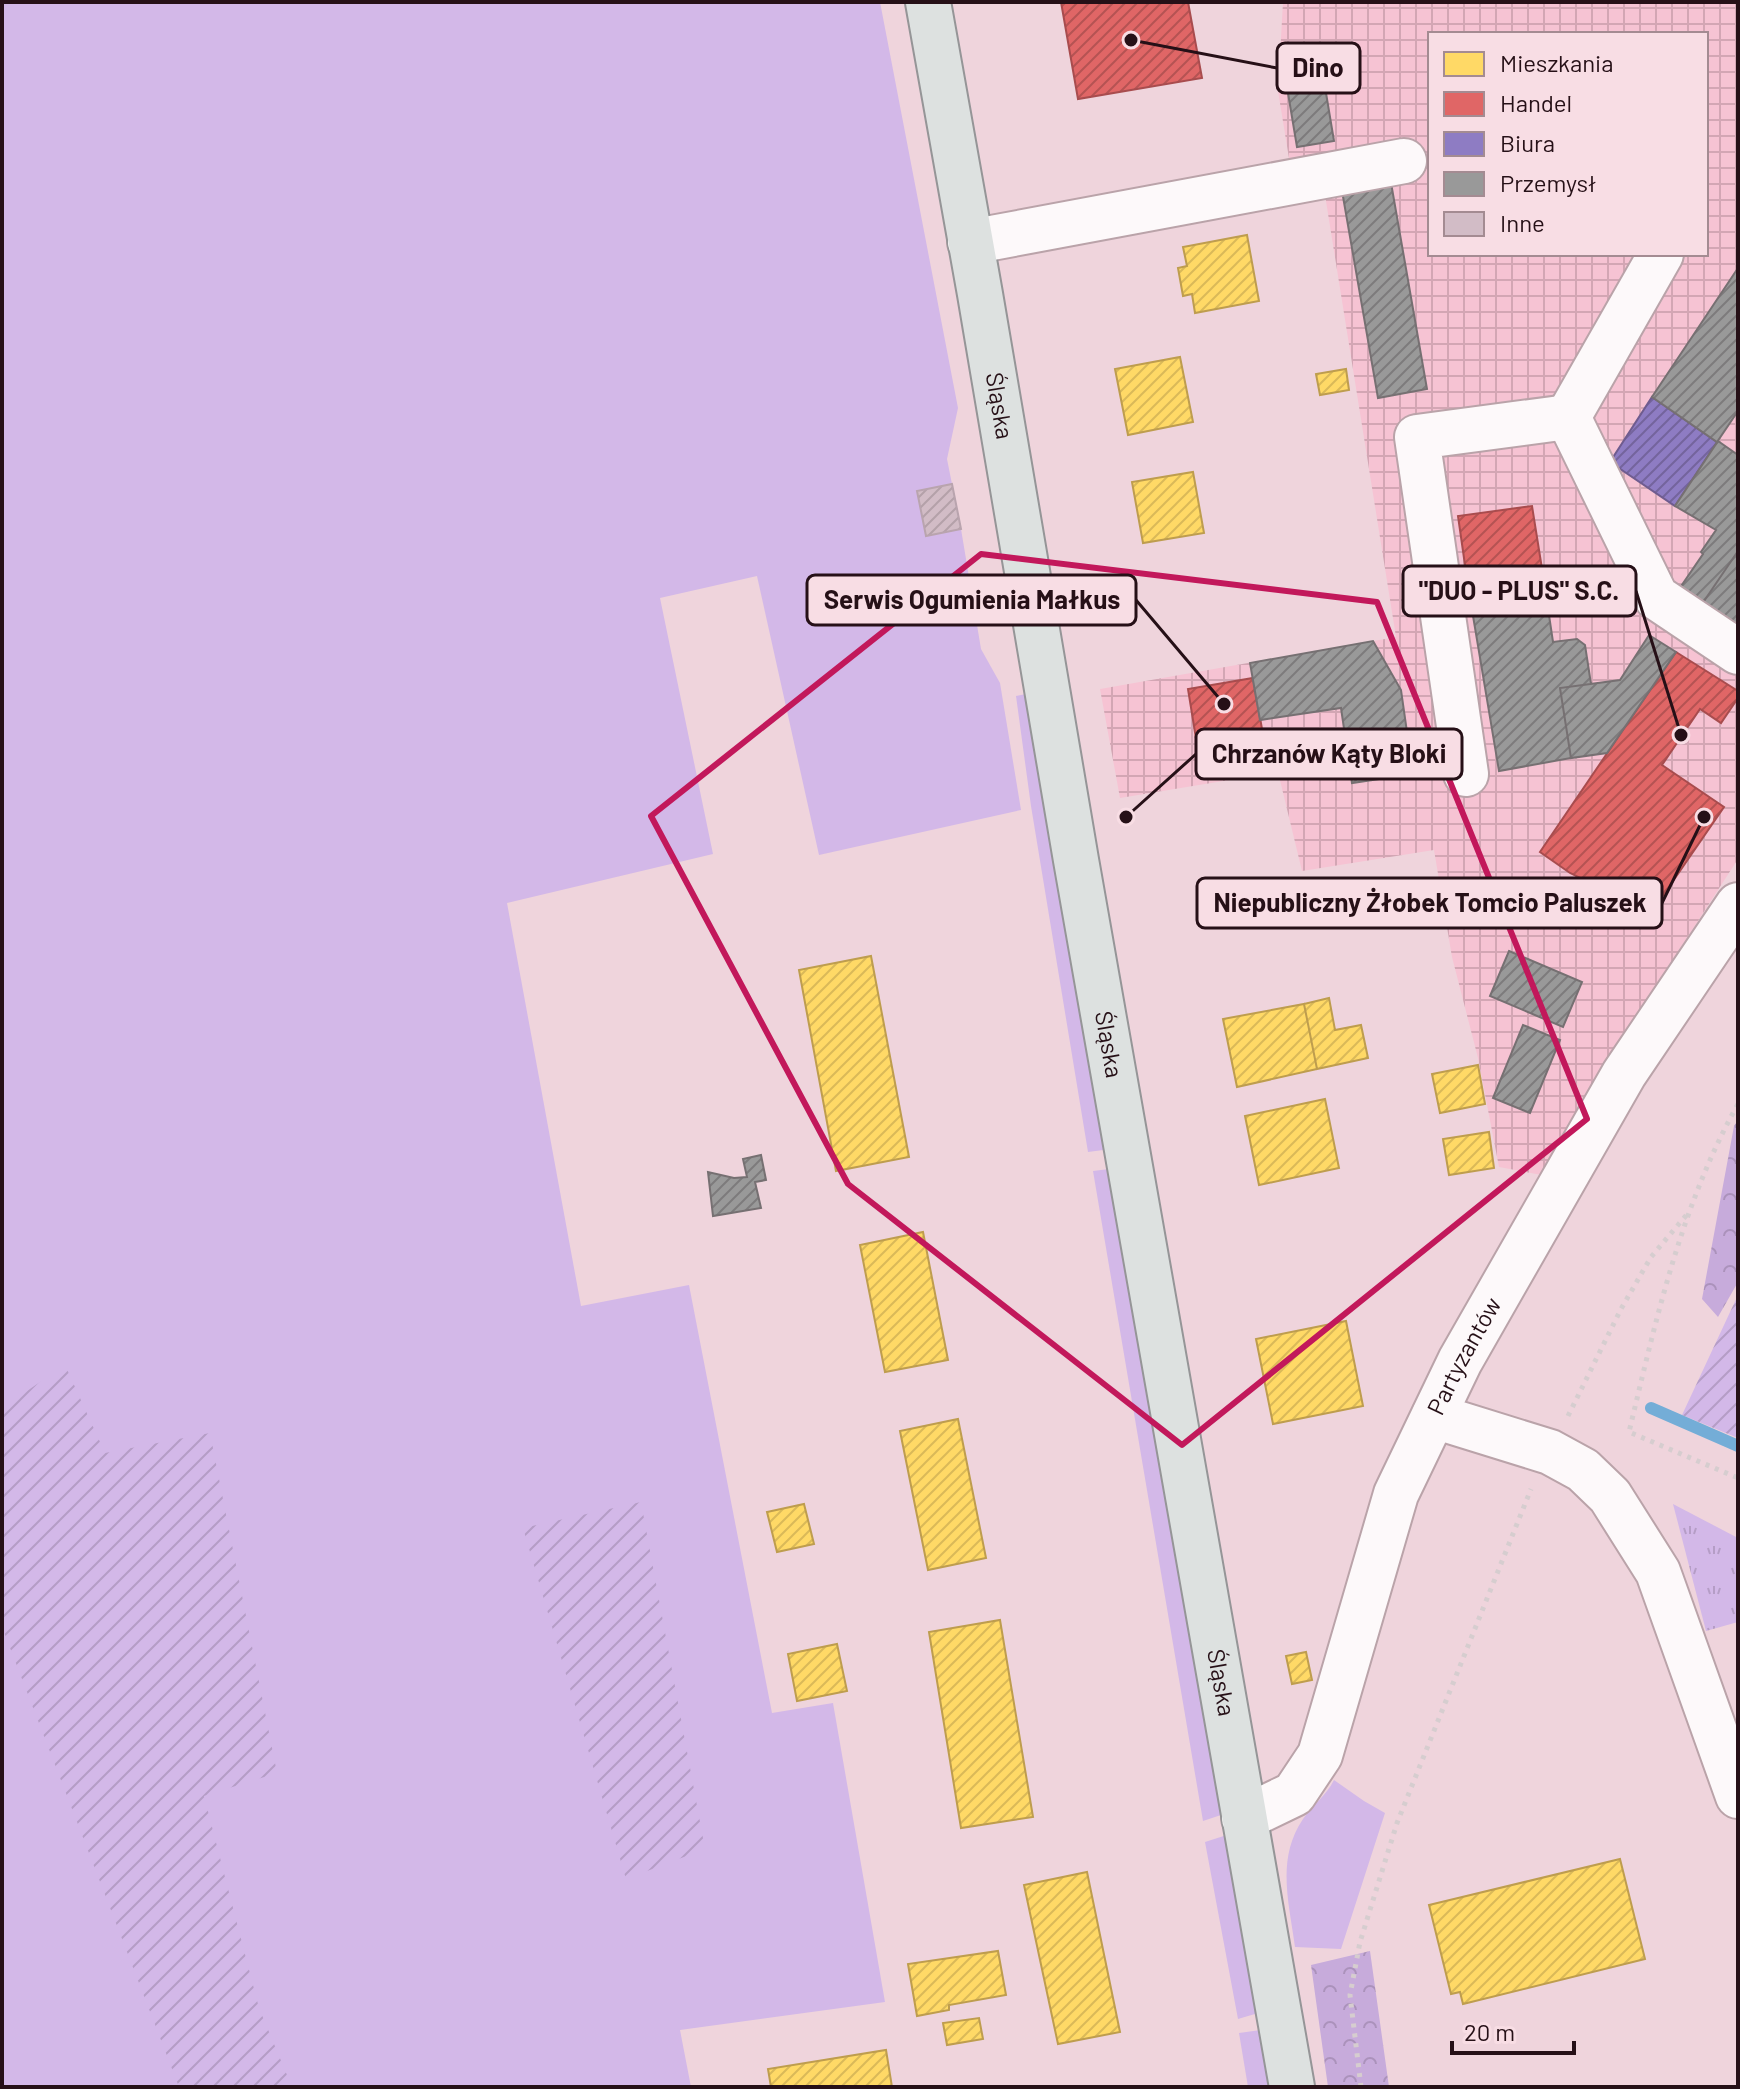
<svg xmlns="http://www.w3.org/2000/svg" width="1740" height="2089" font-family="Barlow,sans-serif">
	<defs>
		<pattern id="industrial-grid" width="8" height="8" patternUnits="userSpaceOnUse" patternTransform="scale(2)"><rect width="8" height="8" fill="#f6c3d3"/><path d="M0 4h8M4 0v8" fill="none" stroke="#d3a6b4"/></pattern>
		<pattern id="forest-crowns" width="20" height="18" patternUnits="userSpaceOnUse" patternTransform="scale(2)"><rect width="20" height="18" fill="#c7abdb"/><path d="M2 6a3 3 0 1 1 6 0M12 15a3 3 0 1 1 6 0" fill="none" stroke="#ab92bb"/></pattern>
		<pattern id="park-tufts" width="24" height="20" patternUnits="userSpaceOnUse" patternTransform="scale(2)"><rect width="24" height="20" fill="#d3b8e8"/><path d="M3 7l-1-3M5 7V3M7 7l1-3M15 17l-1-3M17 17v-4M19 17l1-3" fill="none" stroke="#b59dc6"/></pattern>
		<pattern id="garden-furrows" width="10" height="10" patternUnits="userSpaceOnUse" patternTransform="scale(2)"><rect width="10" height="10" fill="#d3b8e8"/><path d="M-1 1l2-2M0 10L10 0M9 11l2-2" fill="none" stroke="#b59dc6"/></pattern>
		<pattern id="homes-hatch" width="6" height="6" patternUnits="userSpaceOnUse" patternTransform="scale(2)"><rect width="6" height="6" fill="#ffd966"/><path d="M-1 1l2-2M0 6l6-6M5 7l2-2" fill="none" stroke="#dab958"/></pattern>
		<pattern id="shops-hatch" width="6" height="6" patternUnits="userSpaceOnUse" patternTransform="scale(2)"><rect width="6" height="6" fill="#e06666"/><path d="M-1 1l2-2M0 6l6-6M5 7l2-2" fill="none" stroke="#b55353"/></pattern>
		<pattern id="offices-hatch" width="6" height="6" patternUnits="userSpaceOnUse" patternTransform="scale(2)"><rect width="6" height="6" fill="#8e7cc3"/><path d="M-1 1l2-2M0 6l6-6M5 7l2-2" fill="none" stroke="#74649d"/></pattern>
		<pattern id="industry-hatch" width="6" height="6" patternUnits="userSpaceOnUse" patternTransform="scale(2)"><rect width="6" height="6" fill="#999"/><path d="M-1 1l2-2M0 6l6-6M5 7l2-2" fill="none" stroke="#7d7b7c"/></pattern>
		<pattern id="building-hatch" width="6" height="6" patternUnits="userSpaceOnUse" patternTransform="scale(2)"><rect width="6" height="6" fill="#d2bcc6"/><path d="M-1 1l2-2M0 6l6-6M5 7l2-2" fill="none" stroke="#b4a1a9"/></pattern>
	</defs>
	<rect width="100%" height="100%" fill="#efd4dc"/>
	<path fill="url(#industrial-grid)" fill-rule="evenodd" d="M1283 2H1738V859L1638 1014 1547 1176 1499 1167 1478 1058 1452 957 1434 850 1302 871 1278 772 1120 798 1100 689 1396 637 1325 195 1296 201 1278 91ZM1430 34H1706V254H1430Z"/>
	<path fill="#d3b8e8" d="M2 2H880L958 408 947 459 952 484 917 491 926 536 961 529 981 649 1000 683 1021 810 819 855 757 576 660 598 713 854 507 903 581 1306 689 1285 772 1713 833 1703 885 2002 680 2030 691 2087H2Z
		M1031 693 1111 1149 1088 1152 1031 806 1016 696Z
		M1117 1168 1227 1813 1203 1821 1093 1171Z
		M1334 1780 1364 1801 1385 1813 1341 1949 1295 1947C1289 1902 1276 1859 1303 1819 1313 1804 1326 1796 1334 1780Z
		M1233 1833 1265 2011 1238 2019 1205 1842Z
		M1268 2029 1277 2087H1248L1239 2033Z"/>
	<path fill="url(#forest-crowns)" d="M1738 1120V1282L1718 1317 1702 1299 1734 1126Z
		M1370 1951 1389 2087H1328L1311 1965Z"/>
	<path fill="url(#park-tufts)" d="M1673 1504 1738 1538V1622L1706 1631Z"/>
	<path fill="url(#garden-furrows)" d="M1738 1295V1438L1682 1415Z
		M65 1365 105 1453 210 1433 277 1773 204 1796 259 2008 292 2087H179L2 1627V1408Z
		M641 1502 705 1849 626 1879 523 1528Z"/>
	<path fill="url(#homes-hatch)" stroke="#be9d4e" stroke-width="2" d="M1247 235 1259 301 1195 313 1192 294 1183 296 1178 268 1187 266 1183 247Z
		M1180 357 1193 422 1128 435 1115 369Z
		M1346 369 1349 390 1320 395 1316 374Z
		M1193 472 1204 533 1143 543 1132 482Z
		M871 956 909 1157 836 1171 799 970Z
		M1329 998 1335 1030 1361 1025 1368 1058 1317 1069 1304 1004Z
		M1304 1004 1317 1069 1237 1087 1223 1019Z
		M1478 1065 1485 1104 1440 1113 1432 1074Z
		M1325 1099 1339 1168 1259 1185 1245 1116Z
		M1489 1132 1494 1168 1449 1175 1443 1139Z
		M923 1232 948 1360 885 1372 860 1245Z
		M1346 1321 1363 1406 1273 1424 1256 1339Z
		M958 1419 986 1558 928 1570 900 1431Z
		M804 1504 814 1544 777 1552 767 1512Z
		M1000 1620 1033 1817 961 1828 929 1632Z
		M837 1644 847 1691 797 1701 788 1654Z
		M1306 1652 1312 1680 1292 1684 1286 1656Z
		M1620 1859 1645 1959 1463 2004 1460 1992 1451 1994 1429 1905Z
		M1087 1872 1120 2032 1058 2044 1024 1885Z
		M998 1951 1006 1995 949 2005V2010L917 2016 908 1964Z
		M979 2018 983 2039 947 2045 943 2023Z
		M886 2050 892 2087H771L768 2069Z"/>
	<path fill="url(#shops-hatch)" stroke="#a84c4e" stroke-width="2" d="M1061 2H1188L1202 78 1078 99Z
		M1532 506 1543 575 1468 586 1458 516Z
		M1676 652 1738 691V698L1721 723 1700 709 1662 765 1724 807 1651 913 1570 873 1540 852Z
		M1253 678 1265 746 1199 757 1188 689Z"/>
	<path fill="url(#offices-hatch)" stroke="#6f5c8f" stroke-width="2" d="M1652 397 1717 442 1675 506 1610 462Z"/>
	<path fill="url(#industry-hatch)" stroke="#767072" stroke-width="2" d="M1324 81 1334 141 1297 147 1287 87Z
		M1390 177 1427 389 1378 398 1341 185Z
		M1738 268V411L1717 442 1652 397Z
		M1718 441 1738 455V551L1696 613 1673 598 1703 554 1701 552 1716 530 1675 506Z
		M1738 551V642L1696 613Z
		M1543 575 1553 642 1577 639 1585 645 1591 684 1560 688 1571 758 1499 771 1468 586Z
		M1649 635 1676 652 1607 753 1571 758 1560 688 1620 680Z
		M1373 641 1401 690 1413 774 1352 783 1341 708 1260 720 1250 663Z
		M1509 951 1582 982 1563 1027 1490 996Z
		M1523 1025 1560 1040 1530 1113 1493 1098Z
		M761 1155 766 1180 755 1182 761 1208 713 1216 708 1172 734 1178 747 1177 743 1159Z"/>
	<g fill="none" stroke-linecap="round" stroke-linejoin="round">
		<path stroke="#74add7" stroke-width="12" d="M1651 1408 1738 1446"/>
	</g>
	<path fill="url(#building-hatch)" stroke="#b9a4ae" stroke-width="2" d="M952 484 961 529 926 536 917 491Z"/>
	<g fill="none" stroke-linecap="round" stroke-linejoin="round">
		<defs>
			<g id="minor">
				<path d="M970 242 1404 161"/>
				<path d="M1661 254 1568 417 1656 597 1738 652"/>
				<path d="M1466 774 1417 437 1568 417"/>
				<path d="M1434 1416 1550 1452 1583 1470 1610 1496 1658 1572 1738 1796"/>
				<path id="s1" d="M1244 1818 1294 1794 1320 1755 1396 1494 1460 1361 1624 1074 1738 905"/>
			</g>
			<g id="major">
				<path id="s2" d="M928 2 980 294 1076 860 1292 2087"/>
			</g>
		</defs>
		<use href="#minor" stroke="#baa3a9" stroke-width="48"/>
		<use href="#major" stroke="#959597" stroke-width="48"/>
		<path stroke="#d6cdcf" stroke-width="5" stroke-dasharray="4 6" stroke-linecap="butt" d="M1738 1104C1681 1205 1656 1320 1629 1432L1738 1478
			M1568 1416 1621 1309 1651 1257 1689 1212
			M1361 2087 1350 1995 1360 1942 1397 1823 1531 1489"/>
		<use href="#minor" stroke="#fdf9fa" stroke-width="44"/>
		<use href="#major" stroke="#dde1e0" stroke-width="44"/>
	</g>
	<path fill="none" stroke="#c2185b" stroke-width="6" stroke-linejoin="round" d="M981 554 1377 602 1587 1119 1182 1445 848 1184 651 816Z"/>
	<g text-anchor="middle" stroke-width="8" stroke-linejoin="round" paint-order="stroke">
		<g font-size="24" fill="#261017" stroke="#f8dde4">
			<text dy="8" stroke="none"><textPath href="#s2" startOffset="410">Śląska</textPath></text>
			<text dy="8" stroke="none"><textPath href="#s2" startOffset="1058">Śląska</textPath></text>
			<text dy="8" stroke="none"><textPath href="#s1" startOffset="528">Partyzantów</textPath></text>
			<text dy="8" stroke="none"><textPath href="#s2" startOffset="1706">Śląska</textPath></text>
		</g>
	</g>
	<path fill="none" stroke="#261017" stroke-width="3" d="M1131 40L1277 68M1681 735L1636 591M1224 704L1136 600M1126 817L1196 754M1704 817L1662 903"/>
	<g fill="#261017" stroke="#f8dde4" stroke-width="3">
		<circle cx="1131" cy="40" r="8"/>
		<circle cx="1681" cy="735" r="8"/>
		<circle cx="1224" cy="704" r="8"/>
		<circle cx="1126" cy="817" r="8"/>
		<circle cx="1704" cy="817" r="8"/>
	</g>
	<g fill="#f8dde4" stroke="#261017" stroke-width="3">
		<rect x="1277" y="43" width="83" height="50" rx="8"/>
		<rect x="1403" y="566" width="233" height="50" rx="8"/>
		<rect x="807" y="575" width="329" height="50" rx="8"/>
		<rect x="1196" y="729" width="266" height="50" rx="8"/>
		<rect x="1197" y="878" width="465" height="50" rx="8"/>
	</g>
	<g font-size="26" text-anchor="middle" font-weight="bold" fill="#261017">
		<text x="1318" y="77">Dino</text>
		<text x="1519" y="600">"DUO - PLUS" S.C.</text>
		<text x="972" y="609">Serwis Ogumienia Małkus</text>
		<text x="1329" y="763">Chrzanów Kąty Bloki</text>
		<text x="1430" y="912">Niepubliczny Żłobek Tomcio Paluszek</text>
	</g>
	<rect width="1740" height="2089" fill="none" stroke="#261017" stroke-width="8"/>
	<rect x="1428" y="32" width="280" height="224" fill="#f8dde4" stroke="#a48b92" stroke-width="2"/>
	<rect x="1444" y="52" width="40" height="24" fill="#ffd966" stroke="#a48b92" stroke-width="2"/>
	<text x="1500" y="72" font-size="24" fill="#261017">Mieszkania</text>
	<rect x="1444" y="92" width="40" height="24" fill="#e06666" stroke="#a48b92" stroke-width="2"/>
	<text x="1500" y="112" font-size="24" fill="#261017">Handel</text>
	<rect x="1444" y="132" width="40" height="24" fill="#8e7cc3" stroke="#a48b92" stroke-width="2"/>
	<text x="1500" y="152" font-size="24" fill="#261017">Biura</text>
	<rect x="1444" y="172" width="40" height="24" fill="#999999" stroke="#a48b92" stroke-width="2"/>
	<text x="1500" y="192" font-size="24" fill="#261017">Przemysł</text>
	<rect x="1444" y="212" width="40" height="24" fill="#d2bcc6" stroke="#a48b92" stroke-width="2"/>
	<text x="1500" y="232" font-size="24" fill="#261017">Inne</text>
	<path d="M1452 2041v12h122v-12" fill="none" stroke="#261017" stroke-width="4"/>
	<text x="1464" y="2041" font-size="24" fill="#261017" stroke="#f8dde4" stroke-width="6" paint-order="stroke">20 m</text>
</svg>
